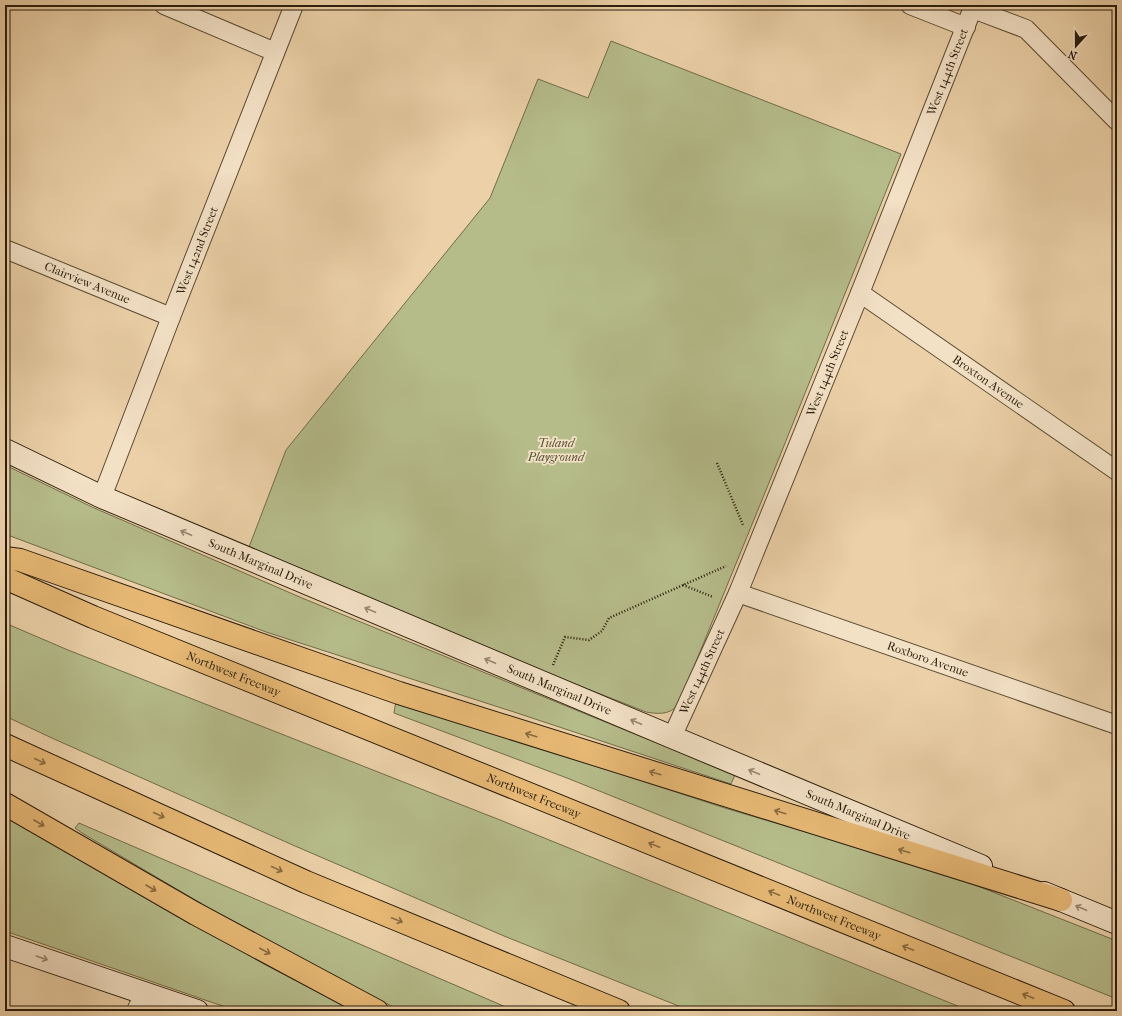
<svg xmlns="http://www.w3.org/2000/svg" width="1122" height="1016" font-family="'IM FELL French Canon',serif">
	<rect width="100%" height="100%" fill="#ecd1a8"/>
	<filter id="stains"><feTurbulence type="fractalNoise" baseFrequency=".005" numOctaves="4"/><feColorMatrix values="0 0 0 0 .2 0 0 0 0 .09 0 0 0 0 .02 0 0 0 .5 -.17"/></filter>
	<radialGradient id="worn" r=".72"><stop offset=".6" stop-color="#630" stop-opacity="0"/><stop offset="1" stop-color="#630" stop-opacity=".3"/></radialGradient>
	<path fill="#b5bc8a" stroke="#706c4a" d="M611 41 901 154 773 473 684 691C682 696 680 702 677 706 669 715 657 714 646 712L484 648 249 547 286 450 490 198 538 79 588 98Z
		M5 465 92 507 302 598 735 775 731 784 517 713 266 632 5 534Z
		M5 623 68 650 500 820 970 1011H691L504 936 295 846 54 739 5 716Z
		M396 701 728 809 816 835 975 885 1117 941V999L567 778 394 713Z
		M5 814 264 964 354 1011H237L5 931Z
		M79 823 515 1011H402L362 992 195 900 82 833 75 828Z"/>
	<g fill="none" stroke-linecap="round" stroke-linejoin="round">
		<defs>
			<g id="minor">
				<path d="M164 5 275 52"/>
				<path d="M910 5 966 27"/>
				<path d="M973 9 1026 29 1117 121"/>
				<path id="s1" d="M5 249 171 317"/>
				<path id="s2" d="M860 293 1117 471"/>
				<path id="s3" d="M102 497 171 317 294 5"/>
				<path id="s4" d="M738 593 1117 725"/>
				<path id="s5" d="M672 737 738 593 860 293 974 5"/>
				<path d="M136 1011 144 993"/>
			</g>
			<g id="secondary">
				<path id="s6" d="M5 450 102 497 672 737 981 866"/>
				<path d="M1044 893 1117 923"/>
				<path d="M5 946 197 1011"/>
			</g>
			<g id="motorway">
				<path d="M5 558 20 560 399 693 1061 900"/>
				<path id="s7" d="M5 578 93 617 1064 1011"/>
				<path d="M5 745 306 882 619 1011"/>
				<path d="M5 804 196 914 377 1011"/>
			</g>
		</defs>
		<use href="#minor" stroke="#5a4a32" stroke-width="20"/>
		<use href="#secondary" stroke="#2a1d0b" stroke-width="24"/>
		<use href="#motorway" stroke="#2a1d0b" stroke-width="24"/>
		<path stroke="#2a1d0b" stroke-width="2.5" stroke-dasharray="1 2" stroke-linecap="butt" d="M717 463 743 525
			M683 585 713 597
			M553 665 565 637 589 640 602 631 609 618 726 566"/>
		<use href="#minor" stroke="#f3e1c6" stroke-width="18"/>
		<use href="#secondary" stroke="#f3e1c6" stroke-width="22"/>
		<use href="#motorway" stroke="#e6b874" stroke-width="22"/>
	</g>
	<defs><path id="oneway-shaft" d="M-6 0H5M1.5-3L5.5 0L1.5 3" fill="none" stroke-width="1.6" stroke-linecap="round" stroke-linejoin="round"/></defs>
	<g stroke="#998972">
		<use href="#oneway-shaft" transform="translate(186 533) rotate(-157)"/>
		<use href="#oneway-shaft" transform="translate(370 610) rotate(-157)"/>
		<use href="#oneway-shaft" transform="translate(490 661) rotate(-157)"/>
		<use href="#oneway-shaft" transform="translate(636 722) rotate(-157)"/>
		<use href="#oneway-shaft" transform="translate(754 772) rotate(-157)"/>
		<use href="#oneway-shaft" transform="translate(1081 908) rotate(-157)"/>
		<use href="#oneway-shaft" transform="translate(42 958) rotate(19)"/>
	</g>
	<g stroke="#886a40">
		<use href="#oneway-shaft" transform="translate(531 735) rotate(-163)"/>
		<use href="#oneway-shaft" transform="translate(40 761) rotate(25)"/>
		<use href="#oneway-shaft" transform="translate(655 773) rotate(-163)"/>
		<use href="#oneway-shaft" transform="translate(780 812) rotate(-163)"/>
		<use href="#oneway-shaft" transform="translate(159 815) rotate(25)"/>
		<use href="#oneway-shaft" transform="translate(39 823) rotate(30)"/>
		<use href="#oneway-shaft" transform="translate(654 845) rotate(-158)"/>
		<use href="#oneway-shaft" transform="translate(904 851) rotate(-163)"/>
		<use href="#oneway-shaft" transform="translate(277 869) rotate(25)"/>
		<use href="#oneway-shaft" transform="translate(151 888) rotate(30)"/>
		<use href="#oneway-shaft" transform="translate(774 893) rotate(-158)"/>
		<use href="#oneway-shaft" transform="translate(397 920) rotate(22)"/>
		<use href="#oneway-shaft" transform="translate(908 948) rotate(-158)"/>
		<use href="#oneway-shaft" transform="translate(265 951) rotate(28)"/>
		<use href="#oneway-shaft" transform="translate(1028 996) rotate(-158)"/>
	</g>
	<g text-anchor="middle" stroke-width="3.5" stroke-linejoin="round" paint-order="stroke">
		<g font-size="12" fill="#2a1d0b" stroke="#f3e1c6">
			<text dy="4" stroke="none"><textPath href="#s5" startOffset="720">West 144th Street</textPath></text>
			<text dy="4" stroke="none"><textPath href="#s3" startOffset="264">West 142nd Street</textPath></text>
			<text dy="4" stroke="none"><textPath href="#s1" startOffset="89">Clairview Avenue</textPath></text>
			<text dy="4" stroke="none"><textPath href="#s5" startOffset="396">West 144th Street</textPath></text>
			<text dy="4" stroke="none"><textPath href="#s2" startOffset="156">Broxton Avenue</textPath></text>
			<text dy="4" stroke="none"><textPath href="#s6" startOffset="280">South Marginal Drive</textPath></text>
			<text dy="4" stroke="none"><textPath href="#s4" startOffset="201">Roxboro Avenue</textPath></text>
			<text dy="4" stroke="none"><textPath href="#s5" startOffset="72">West 144th Street</textPath></text>
			<text dy="4" stroke="none"><textPath href="#s7" startOffset="248">Northwest Freeway</textPath></text>
			<text dy="4" stroke="none"><textPath href="#s6" startOffset="604">South Marginal Drive</textPath></text>
			<text dy="4" stroke="none"><textPath href="#s7" startOffset="572">Northwest Freeway</textPath></text>
			<text dy="4" stroke="none"><textPath href="#s6" startOffset="928">South Marginal Drive</textPath></text>
			<text dy="4" stroke="none"><textPath href="#s7" startOffset="896">Northwest Freeway</textPath></text>
		</g>
		<g font-size="12" font-style="italic" fill="#544d31" stroke="#f3e1c6">
			<text x="556" y="447">Tuland<tspan x="556" dy="14">Playground</tspan></text>
		</g>
	</g>
	<rect width="1122" height="1016" fill="none" stroke="#ecd1a8" stroke-width="20"/>
	<rect x="6" y="6" width="1110" height="1004" fill="none" stroke="#2a1d0b" stroke-width="2"/>
	<rect x="10" y="10" width="1102" height="996" fill="none" stroke="#2a1d0b"/>
	<g transform="translate(1076 46) rotate(201)" stroke="#f3e1c6" stroke-width="3" paint-order="stroke">
	<path d="M0-3L7 15L0 10L-7 15Z" fill="#2a1d0b"/>
	<text y="-6" font-size="11" font-weight="bold" text-anchor="middle" fill="#2a1d0b">N</text>
	</g>
	<rect width="100%" height="100%" filter="url(#stains)"/>
	<rect width="100%" height="100%" fill="url(#worn)"/>
</svg>
